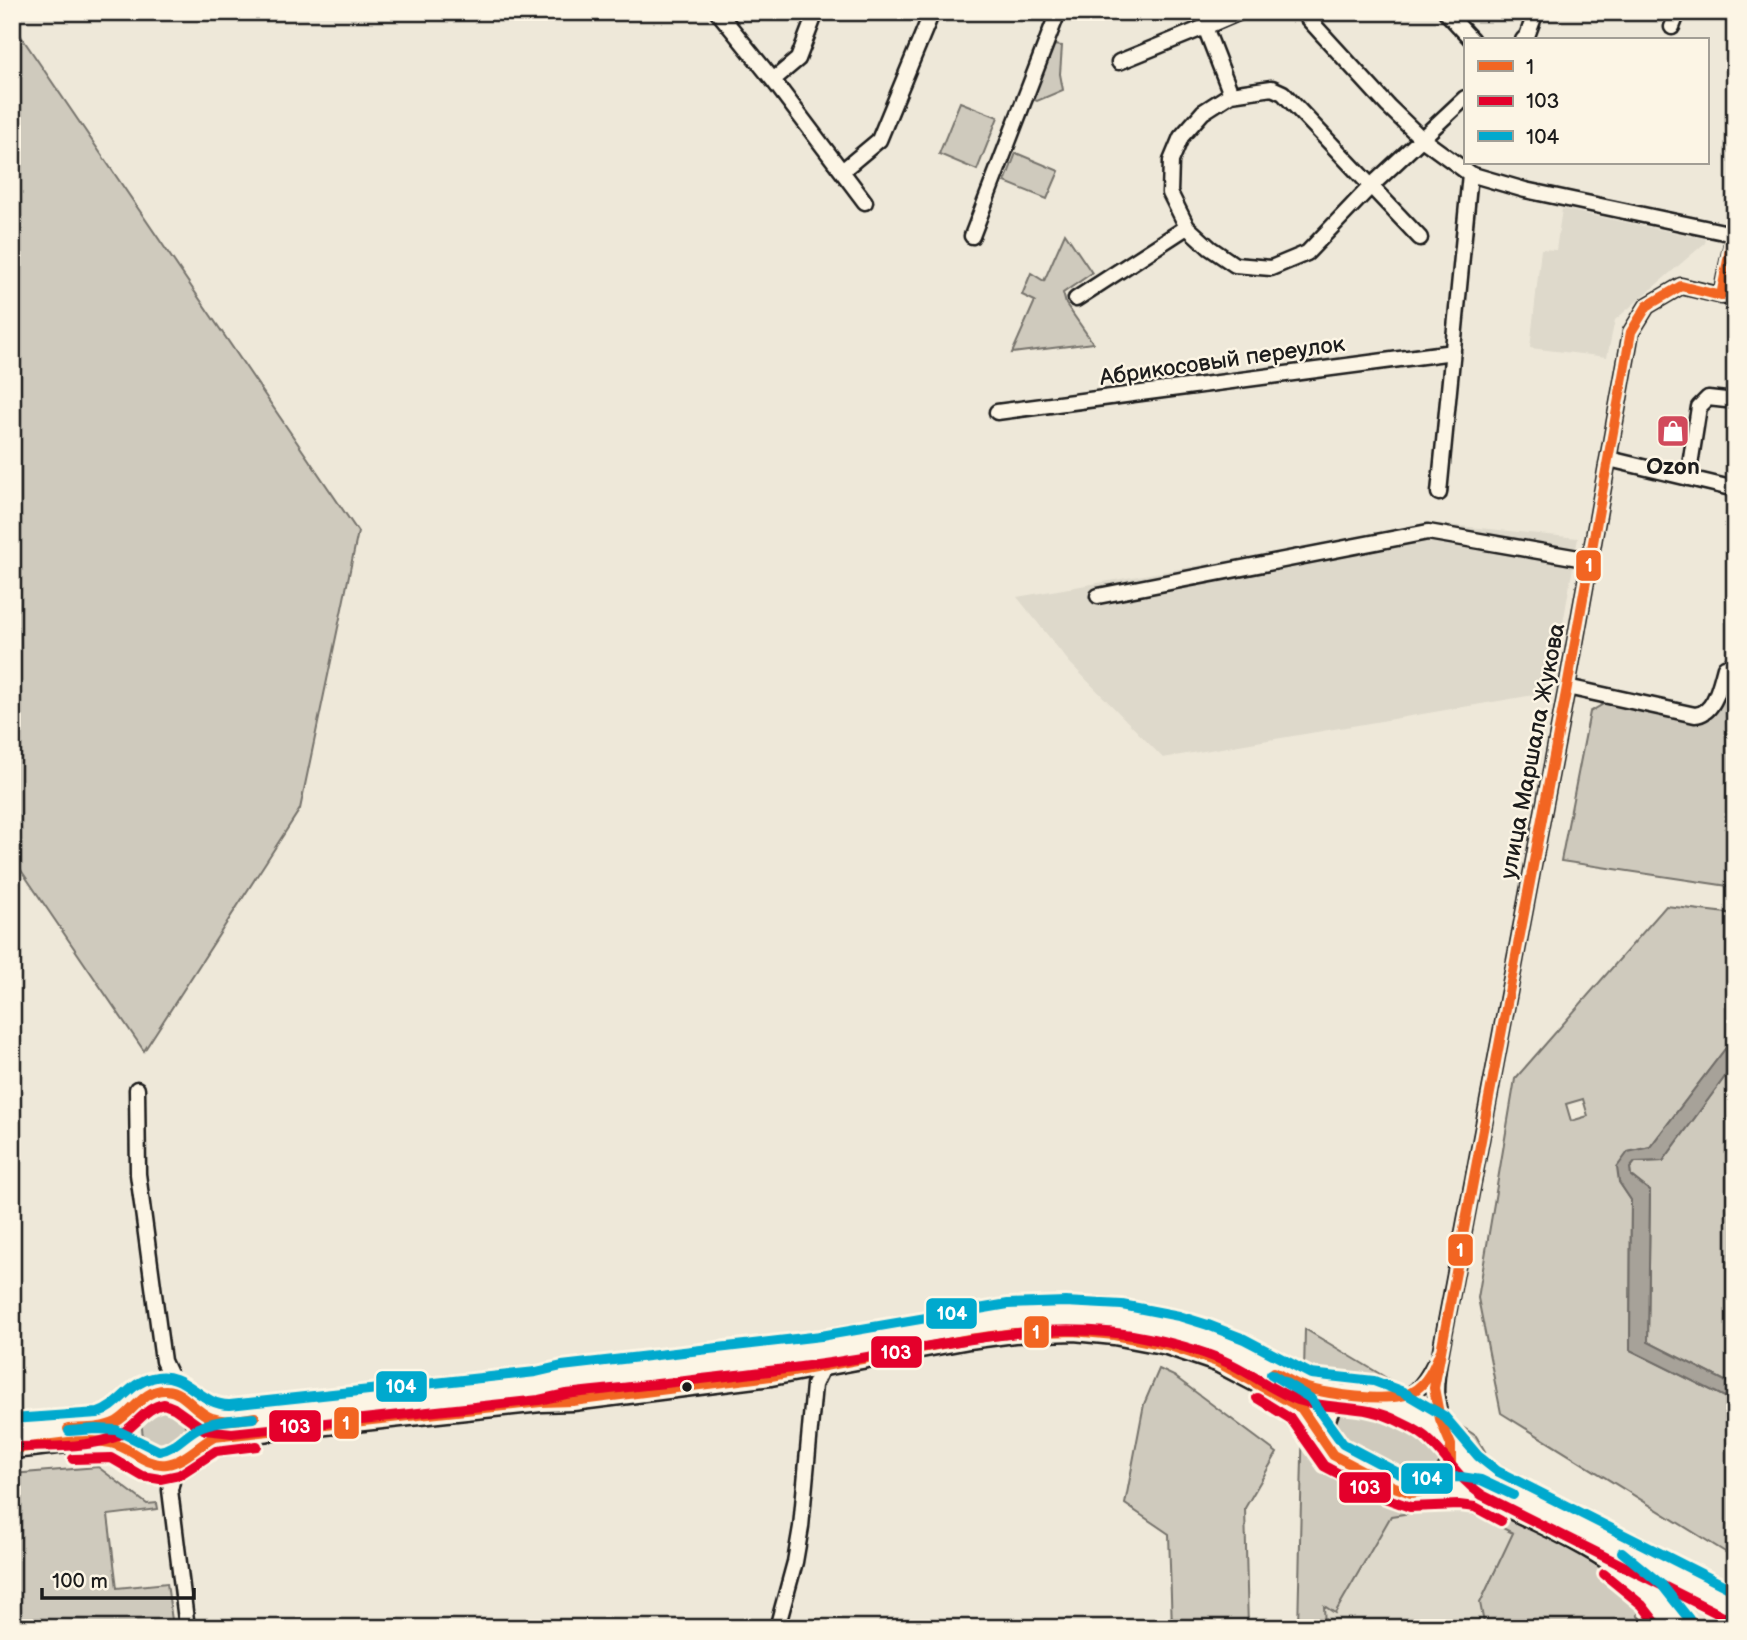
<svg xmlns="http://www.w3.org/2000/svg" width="1747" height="1640" font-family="'Balsamiq Sans',sans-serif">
	<rect width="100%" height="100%" fill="#eee8d9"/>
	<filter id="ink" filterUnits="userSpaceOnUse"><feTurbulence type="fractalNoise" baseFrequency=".0143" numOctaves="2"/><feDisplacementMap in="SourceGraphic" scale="14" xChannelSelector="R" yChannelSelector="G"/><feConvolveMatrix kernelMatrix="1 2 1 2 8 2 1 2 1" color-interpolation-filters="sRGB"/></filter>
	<g filter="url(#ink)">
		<path fill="#ded9cb" d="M1562 209 1706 239 1705 243 1615 320 1607 357 1530 348 1541 249 1556 250Z
			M1439 524 1578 538 1551 692 1163 758 1070 663 1017 597Z
			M1457 1506 1513 1533 1480 1603 1485 1628H1325L1324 1606 1335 1613 1391 1516Z"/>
		<path fill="#cfcabd" stroke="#76736c" stroke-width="2" fill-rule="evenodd" d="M12 23 358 532 300 809 144 1051 12 857Z
			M1052 45 1062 46 1060 74 1063 90 1037 101 1030 98Z
			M960 102 998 117 977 170 939 154Z
			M1016 153 1059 171 1047 199 1005 182Z
			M1065 233 1092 273 1063 293 1066 304 1093 343 1012 353 1035 301 1022 295 1031 273 1044 281Z
			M1735 685V887L1561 861 1590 712 1607 702 1698 721 1714 715 1723 691Z
			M1666 906 1735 914V1036L1650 1147 1628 1152 1619 1182 1631 1200 1630 1350 1735 1402V1558L1501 1413 1478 1298 1515 1079ZM1583 1099 1588 1116 1571 1121 1566 1104Z
			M1735 1063V1386L1648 1342 1650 1191 1631 1176 1630 1168 1635 1162 1663 1161Z
			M1305 1329 1405 1389 1476 1436 1493 1465 1564 1506 1643 1561 1664 1589 1637 1615 1649 1628H1485L1480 1603 1513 1533 1457 1506 1391 1516 1335 1613 1324 1606 1325 1628H1298Z
			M1159 1369 1174 1376 1277 1453 1245 1508 1248 1628H1172L1169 1534 1125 1504 1144 1404Z
			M142 1428a23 23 0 1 1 46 0a23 23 0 1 1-46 0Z
			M98 1467 147 1504 157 1503 158 1509 108 1515 117 1588 167 1583 173 1628H12V1474Z"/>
		<path fill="#a7a299" stroke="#6f6c67" stroke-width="2" d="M1735 1036V1063L1663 1161 1635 1162 1630 1168 1631 1176 1650 1191 1648 1342 1735 1386V1402L1630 1350 1631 1200 1619 1182 1617 1167 1628 1152 1650 1147Z"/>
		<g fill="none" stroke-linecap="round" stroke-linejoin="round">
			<defs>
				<path id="minor" d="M718 12 773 80 865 202
					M1302 12 1388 106 1422 139 1470 174 1525 190 1733 234
					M1446 12 1472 40
					M1672 27 1678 12
					M1523 40 1527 36 1536 12
					M1119 62 1205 27
					M773 80 798 59 816 12
					M1231 94 1205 27 1240 12
					M842 171 879 140 932 12
					M972 236 1058 12
					M1420 238 1283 93 1272 88 1231 94 1203 112 1181 137 1171 161 1170 193 1187 227 1210 248 1235 265 1271 268 1307 253 1370 187 1465 98
					M1721 296 1735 230
					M1076 299 1187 227
					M997 412 1453 352
					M1609 459 1735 489
					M1688 478 1699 407 1708 398 1735 401
					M1439 493 1470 174
					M1098 596 1428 532 1590 560
					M1567 687 1695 715C1715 714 1720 684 1725 667
					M137 1089 138 1174 163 1361 178 1393
					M1387 1398C1412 1402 1424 1385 1434 1365
					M1446 1435C1434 1401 1434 1389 1440 1355L1567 687 1631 332 1647 306 1681 286 1735 299
					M182 1459 173 1477 170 1490 187 1628
					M777 1628 795 1562 801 1527 814 1385 820 1372 826 1366"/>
				<path id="major" d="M12 1433C37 1432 94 1432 114 1423 132 1415 138 1392 161 1390 182 1388 192 1411 211 1418 222 1422 236 1419 248 1418L538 1386 564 1380 823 1350 1009 1318C1084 1311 1155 1320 1226 1347 1274 1365 1294 1392 1351 1395
					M1322 1436C1325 1424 1327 1409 1337 1401 1361 1382 1422 1413 1442 1431 1447 1436 1450 1443 1454 1449 1465 1463 1475 1473 1490 1483L1735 1607
					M12 1449C42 1447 80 1439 109 1443 122 1445 131 1454 142 1460 160 1470 184 1464 192 1445 199 1430 195 1418 189 1404
					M188 1452 202 1442 214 1437 541 1402 573 1401 771 1376 969 1339 1014 1333 1074 1331 1114 1335 1167 1345 1217 1362 1292 1401 1308 1415 1333 1455 1392 1486 1411 1493 1460 1491 1479 1494C1550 1529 1633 1558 1678 1628
					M1427 1491C1445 1478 1453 1468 1451 1445"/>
			</defs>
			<use href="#minor" stroke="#1c1c1c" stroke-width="19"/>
			<use href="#major" stroke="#1c1c1c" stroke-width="23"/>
			<use href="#minor" stroke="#fcf5e5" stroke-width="14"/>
			<use href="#major" stroke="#fcf5e5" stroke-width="18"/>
			<defs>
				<path id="bus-1" d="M1721 296 1733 234
					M1274 1372C1282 1376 1290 1381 1299 1385 1320 1394 1393 1404 1412 1392 1427 1384 1434 1367 1440 1352
					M68 1429C84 1428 102 1429 116 1422 134 1412 143 1389 166 1390 185 1391 194 1412 212 1418 225 1423 241 1419 255 1417
					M12 1449C44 1446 79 1437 111 1443 131 1447 145 1467 167 1464 184 1462 199 1445 214 1437L541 1402 573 1401 771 1376 969 1339 1014 1333 1074 1331 1114 1335 1167 1345 1217 1362 1301 1408 1333 1455 1392 1486 1411 1493 1427 1491 1442 1480 1451 1464V1445L1440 1419 1434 1388 1567 687 1631 332 1647 306 1681 286 1721 296"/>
				<path id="bus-2" d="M1257 1398 1291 1419 1324 1466 1385 1498 1410 1507 1459 1505 1475 1507 1501 1521
					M12 1447C45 1446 84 1449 115 1437 134 1430 144 1407 164 1404L174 1408 205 1430 232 1433 539 1400 566 1394C652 1384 738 1376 823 1364 932 1349 1038 1315 1148 1338 1177 1344 1206 1352 1233 1365 1255 1376 1275 1392 1298 1400 1333 1411 1366 1403 1400 1422 1411 1427 1423 1433 1431 1442 1449 1460 1460 1480 1482 1495L1729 1619
					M73 1459 111 1458 142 1476 160 1479 179 1475 216 1451 257 1446
					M1604 1574 1642 1605 1660 1628"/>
				<path id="bus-3" d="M1271 1374 1310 1398 1343 1444 1398 1473 1413 1479 1461 1477 1481 1480 1513 1495
					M12 1419 98 1413C119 1407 129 1383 152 1378 186 1369 199 1406 230 1405L536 1372 562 1366 821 1336 1008 1304 1065 1302 1122 1305 1179 1316 1208 1325 1244 1339 1311 1374 1374 1381 1403 1392 1444 1416 1478 1456 1497 1471 1735 1591
					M69 1431 96 1429 116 1430 159 1451C175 1449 184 1435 198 1428 215 1420 235 1420 253 1418
					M1622 1552 1662 1585 1689 1619"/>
			</defs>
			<use href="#bus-1" stroke="#fcf5e5" stroke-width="16"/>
			<use href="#bus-2" stroke="#fcf5e5" stroke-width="16"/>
			<use href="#bus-3" stroke="#fcf5e5" stroke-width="16"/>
			<use href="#bus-1" stroke="#f26522" stroke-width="10"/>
			<use href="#bus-2" stroke="#e4002b" stroke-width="10"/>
			<use href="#bus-3" stroke="#00a9ce" stroke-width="10"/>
		</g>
	</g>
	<defs>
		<symbol id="shop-square" viewBox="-11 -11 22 22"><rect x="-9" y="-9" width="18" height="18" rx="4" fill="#d1495b" stroke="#fcf5e5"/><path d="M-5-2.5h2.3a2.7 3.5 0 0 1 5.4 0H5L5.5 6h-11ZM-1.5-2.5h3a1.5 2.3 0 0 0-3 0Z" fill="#fff"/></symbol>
	</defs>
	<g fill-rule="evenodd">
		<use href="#shop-square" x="1654" y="412" width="38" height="38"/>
	</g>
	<circle fill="#1c1c1c" stroke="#fcf5e5" stroke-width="2.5" cx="687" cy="1387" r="6"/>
	<g text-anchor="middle" stroke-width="5" stroke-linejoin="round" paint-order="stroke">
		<g font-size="23" fill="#1c1c1c" stroke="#fcf5e5">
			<text transform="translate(1222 360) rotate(-8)" y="8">Абрикосовый переулок</text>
			<text transform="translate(1532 751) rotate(-79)" y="8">улица Маршала Жукова</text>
		</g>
		<g font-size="23" font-weight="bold" fill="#1c1c1c" stroke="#fcf5e5">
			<text x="1673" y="474">Ozon</text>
		</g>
	</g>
	<g stroke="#fcf5e5" stroke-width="2.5">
		<rect x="1575" y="549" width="27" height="33" rx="7" fill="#f26522"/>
		<rect x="1447" y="1233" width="27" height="34" rx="7" fill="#f26522"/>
		<rect x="925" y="1297" width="53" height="33" rx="7" fill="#00a9ce"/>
		<rect x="1023" y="1315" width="27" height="34" rx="7" fill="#f26522"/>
		<rect x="870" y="1335" width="53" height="34" rx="7" fill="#e4002b"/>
		<rect x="375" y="1370" width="53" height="33" rx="7" fill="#00a9ce"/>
		<rect x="333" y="1406" width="27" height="34" rx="7" fill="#f26522"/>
		<rect x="268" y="1409" width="54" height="34" rx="7" fill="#e4002b"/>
		<rect x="1400" y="1462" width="54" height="33" rx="7" fill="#00a9ce"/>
		<rect x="1338" y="1471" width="54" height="33" rx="7" fill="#e4002b"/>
	</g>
	<g font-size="19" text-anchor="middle" font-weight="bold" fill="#fff">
		<text x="1589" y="572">1</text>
		<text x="1460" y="1257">1</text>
		<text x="952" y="1320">104</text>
		<text x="1036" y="1339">1</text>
		<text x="896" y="1359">103</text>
		<text x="401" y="1393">104</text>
		<text x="346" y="1430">1</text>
		<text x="295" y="1433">103</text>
		<text x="1427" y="1485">104</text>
		<text x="1365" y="1494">103</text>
	</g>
	<rect width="1747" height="1640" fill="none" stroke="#fcf5e5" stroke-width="42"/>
	<rect x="21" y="21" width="1705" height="1598" fill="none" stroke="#1c1c1c" stroke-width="2.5" filter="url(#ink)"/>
	<rect x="1464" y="38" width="245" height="126" fill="#fcf5e5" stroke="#a29e95" stroke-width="2"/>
	<rect x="1478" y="61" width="35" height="10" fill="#f26522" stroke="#a29e95" stroke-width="2"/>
	<text x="1526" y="74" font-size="21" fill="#1c1c1c">1</text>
	<rect x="1478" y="96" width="35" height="10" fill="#e4002b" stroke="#a29e95" stroke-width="2"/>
	<text x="1526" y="108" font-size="21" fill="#1c1c1c">103</text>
	<rect x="1478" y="131" width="35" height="10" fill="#00a9ce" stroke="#a29e95" stroke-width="2"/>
	<text x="1526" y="144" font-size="21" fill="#1c1c1c">104</text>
	<path d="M42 1588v10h152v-10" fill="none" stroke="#1c1c1c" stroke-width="3.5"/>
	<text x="52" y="1588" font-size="21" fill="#1c1c1c" stroke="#fcf5e5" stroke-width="5" paint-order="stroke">100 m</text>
</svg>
